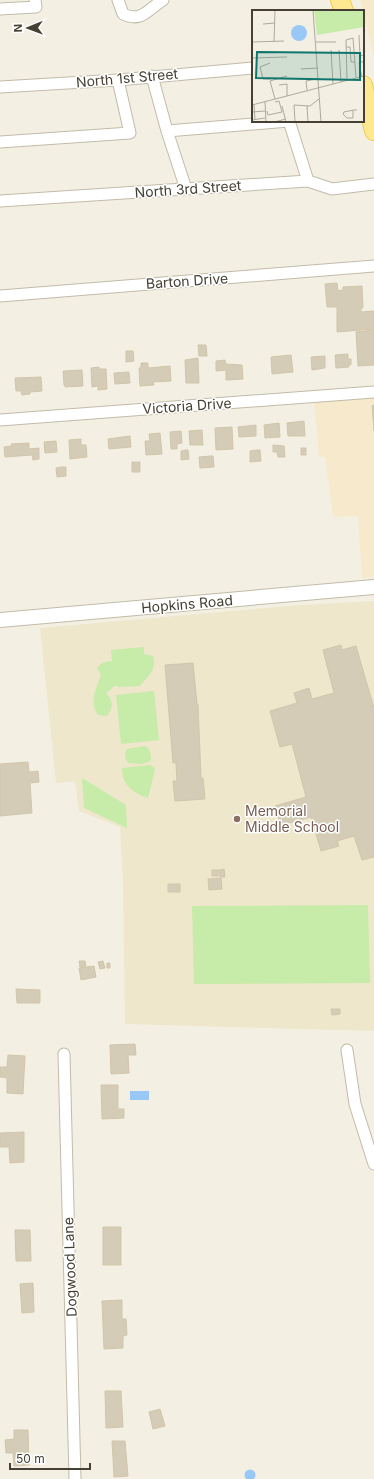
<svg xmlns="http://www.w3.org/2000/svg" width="374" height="1479" font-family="Inter,sans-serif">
	<rect width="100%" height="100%" fill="#f3f0e3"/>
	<path fill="#f7e9cc" d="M360 0H374V58L363 11Z
		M374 398V577L362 578 358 516 333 517 325 457H319L314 401Z"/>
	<path fill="#eee7cc" d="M374 601V1031L125 1024 123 882 120 827 79 811 75 781 56 783 40 628 299 605Z"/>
	<path fill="#c7eba8" d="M144 647V654L153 656C157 671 148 676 140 686L118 687 116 685 106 693C114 701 113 708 107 716L98 715C88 701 97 689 101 674L97 669C100 662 105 662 112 661L111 650Z
		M154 691 159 740 121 744 116 695Z
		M144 746C151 748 151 755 151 761L141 764 128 763C125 758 124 754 127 749Z
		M151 765 155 769 148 798C133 793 122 785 122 768Z
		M82 778 126 805 127 828 84 808Z
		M368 905 370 983 194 984 192 906Z"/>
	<path fill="#9ac8f6" d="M130 1091H149V1100H130Z
		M244.5 1475a5.5 5.5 0 1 1 11 0a5.5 5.5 0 1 1-11 0Z"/>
	<path fill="#d5ccb8" stroke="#d1c5aa" d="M337 283 338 291 343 290V287L362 286 363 308H361V312L374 311V329L337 332V307H327L325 284Z
		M374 330V365L358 366 356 332Z
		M198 345H206L207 356H199Z
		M126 351H133L134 361 126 362Z
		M348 354V359H351V365H348L349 367 336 368 335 355Z
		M291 355 293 372 272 374 271 357Z
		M325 356V368L312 370 311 357Z
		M198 358 199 383H186L185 360Z
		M225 360 226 364 242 365 243 379 226 380V370L216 371V361Z
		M141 363H148V368L170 366 171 381 153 382 154 385 140 386 139 368H141Z
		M99 367V369H106L107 389 98 390V386L92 387 91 368Z
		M82 370 83 386 65 387V385H64L63 371Z
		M129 372 130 383 115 384 114 373Z
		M41 377 42 391 30 392V394L22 395 21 391H16L15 378Z
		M374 405V431L372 406Z
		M304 421 305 436H288L287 423Z
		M279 423 280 437 265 438 264 425Z
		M256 425V436L239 437 238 427Z
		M232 427 233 449 216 450 215 428Z
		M202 430 203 445H190L189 431Z
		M181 431 182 443 177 444V449H171L170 432Z
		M160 433 162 454 146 455 145 441H150L149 434Z
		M130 436 131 447 109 449 108 439Z
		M81 439V445H86L87 457 70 459 69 440Z
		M56 441 57 452 45 453 44 442Z
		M29 443V449L39 448V459L33 460 32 455 5 457 4 447 12 446 11 444Z
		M273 445 284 446 285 457H278L277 452H273Z
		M301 448H306V455H301Z
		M186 450H188L189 459 181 460V451Z
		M256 450H260L261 461 250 462V451Z
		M211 456H213L214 467 200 468 199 457Z
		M132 462H140V472H132Z
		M61 467H66V476L57 477 56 468Z
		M341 645 342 650 356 646 374 708V857L362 860 354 836 337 841 339 846 321 851 311 817 281 825 275 806 306 797 292 744 280 747 270 711 297 703 294 693 309 688 312 699 334 693 323 650Z
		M193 663 197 704H198L201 778H203L205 799 175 801 173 781H177L176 763H173L165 665Z
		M28 762 29 772 38 771 39 782 30 783 32 813 0 816V764Z
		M224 869 225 877H220L219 870Z
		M212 870H218V876H212Z
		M221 878 222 889 209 890 208 879Z
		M168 884H180V892H168Z
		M79 961H85L86 966 80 967Z
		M103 961 105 968 100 969 98 962Z
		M107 963H110V968H107Z
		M94 966 96 977 81 980 79 968Z
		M16 989 40 990V1003H17Z
		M331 1009H340V1014L332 1015Z
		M135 1044 136 1055H128L129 1073 111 1074 110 1045Z
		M8 1055 25 1056 23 1094 7 1093V1078L0 1077V1067H7Z
		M101 1085H118V1109H124V1118L102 1119Z
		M24 1132V1162L10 1163 9 1147H0V1133Z
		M103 1227H121V1265H103Z
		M15 1230H30L31 1261H16Z
		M33 1283 34 1312 22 1313 20 1284Z
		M122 1300V1319H126L127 1335 123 1336V1348L104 1349 102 1301Z
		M105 1391H121L123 1427 106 1428Z
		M160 1409 165 1426 153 1429 149 1412Z
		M14 1430H28L29 1465 14 1466 13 1453H6L5 1440 14 1439Z
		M112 1441H125L128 1476 114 1477Z"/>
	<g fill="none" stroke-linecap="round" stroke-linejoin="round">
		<defs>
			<path id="minor" d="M118 0 123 14C142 23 148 9 163 0
				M0 9 36 7 35 0
				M152 76 167 131 186 189
				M0 87 118 80 253 68
				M289 121 308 181
				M167 131 289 121
				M0 142 130 133 118 80
				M0 201 308 181 332 189 374 184
				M0 296 374 266
				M0 420 374 392
				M347 1050 355 1104 374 1164
				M64 1054 75 1479"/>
			<path id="tertiary" d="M0 620 374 587"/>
			<path id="primary" d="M340 0 344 11
				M363 85 374 131"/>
		</defs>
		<use href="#minor" stroke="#c2bba8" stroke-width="13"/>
		<use href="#tertiary" stroke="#c2bba8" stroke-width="16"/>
		<use href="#primary" stroke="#edcd58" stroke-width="20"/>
		<use href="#minor" stroke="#fff" stroke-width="11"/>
		<use href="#tertiary" stroke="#fff" stroke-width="14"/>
		<use href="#primary" stroke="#ffe990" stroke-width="18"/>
	</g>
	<circle fill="#8d6e63" stroke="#fff" stroke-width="1.5" cx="237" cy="819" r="4"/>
	<g text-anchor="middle" stroke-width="3" stroke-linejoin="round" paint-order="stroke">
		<g font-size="14" fill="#454033" stroke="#fff">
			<text transform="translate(127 78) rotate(-5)" y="5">North 1st Street</text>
			<text transform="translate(188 189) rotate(-4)" y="5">North 3rd Street</text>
			<text transform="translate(187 281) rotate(-4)" y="5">Barton Drive</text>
			<text transform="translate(187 406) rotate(-4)" y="5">Victoria Drive</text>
			<text transform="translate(187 604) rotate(-5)" y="5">Hopkins Road</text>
			<text transform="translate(70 1267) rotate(-92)" y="5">Dogwood Lane</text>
		</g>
		<g font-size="14" fill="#785e54" stroke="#fff" text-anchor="start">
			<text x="245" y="816">Memorial<tspan x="245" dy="16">Middle School</tspan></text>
		</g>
	</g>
	<g transform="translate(252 10)">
		<rect width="112" height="112" fill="#f3f0e3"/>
		<path d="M62 0H112V17L65 25Z" fill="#c7eba8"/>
		<path d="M39 23a8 8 0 1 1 16 0a8 8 0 1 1-16 0Z" fill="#9ac8f6"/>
		<path fill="none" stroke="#adaa9d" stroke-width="1" d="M61 0 69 112M11 14 23 13M107 25 108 46 112 45M0 32 32 31M22 32 23 0M64 32H84M94 37H98L99 52H103M79 40 81 74M87 40 89 72M0 48 35 47M18 53 8 57 11 69H19M49 59 66 58M110 67 107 53 112 51M95 70 94 30 101 28 104 68M18 71 23 89M18 71 35 66M27 75 35 74V86M55 80 54 71 64 69M13 92 14 112M0 95 112 66M2 95 3 109M30 96 34 112M55 96 56 112M101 100V108H95L91 104 92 102 102 100H105M15 101 16 105 30 102 27 91 23 92M0 102 13 101M0 110 13 108M22 112 34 109M43 112 42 95 58 96 67 89"/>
		<path fill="#0f766e" fill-opacity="0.15" stroke="#0f766e" stroke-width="2" d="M5 42 108 43V70L4 68Z"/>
		<rect width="112" height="112" fill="none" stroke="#454033" stroke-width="2"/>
	</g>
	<g transform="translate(28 28) rotate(269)" stroke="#ffffff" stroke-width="3" paint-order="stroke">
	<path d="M0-3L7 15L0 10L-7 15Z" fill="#454033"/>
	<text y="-6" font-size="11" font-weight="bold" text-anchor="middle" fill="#454033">N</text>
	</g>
	<path d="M10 1463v6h80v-6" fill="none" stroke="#454033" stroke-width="2"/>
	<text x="16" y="1463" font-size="12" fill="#454033" stroke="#ffffff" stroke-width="3" paint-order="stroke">50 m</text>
</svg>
